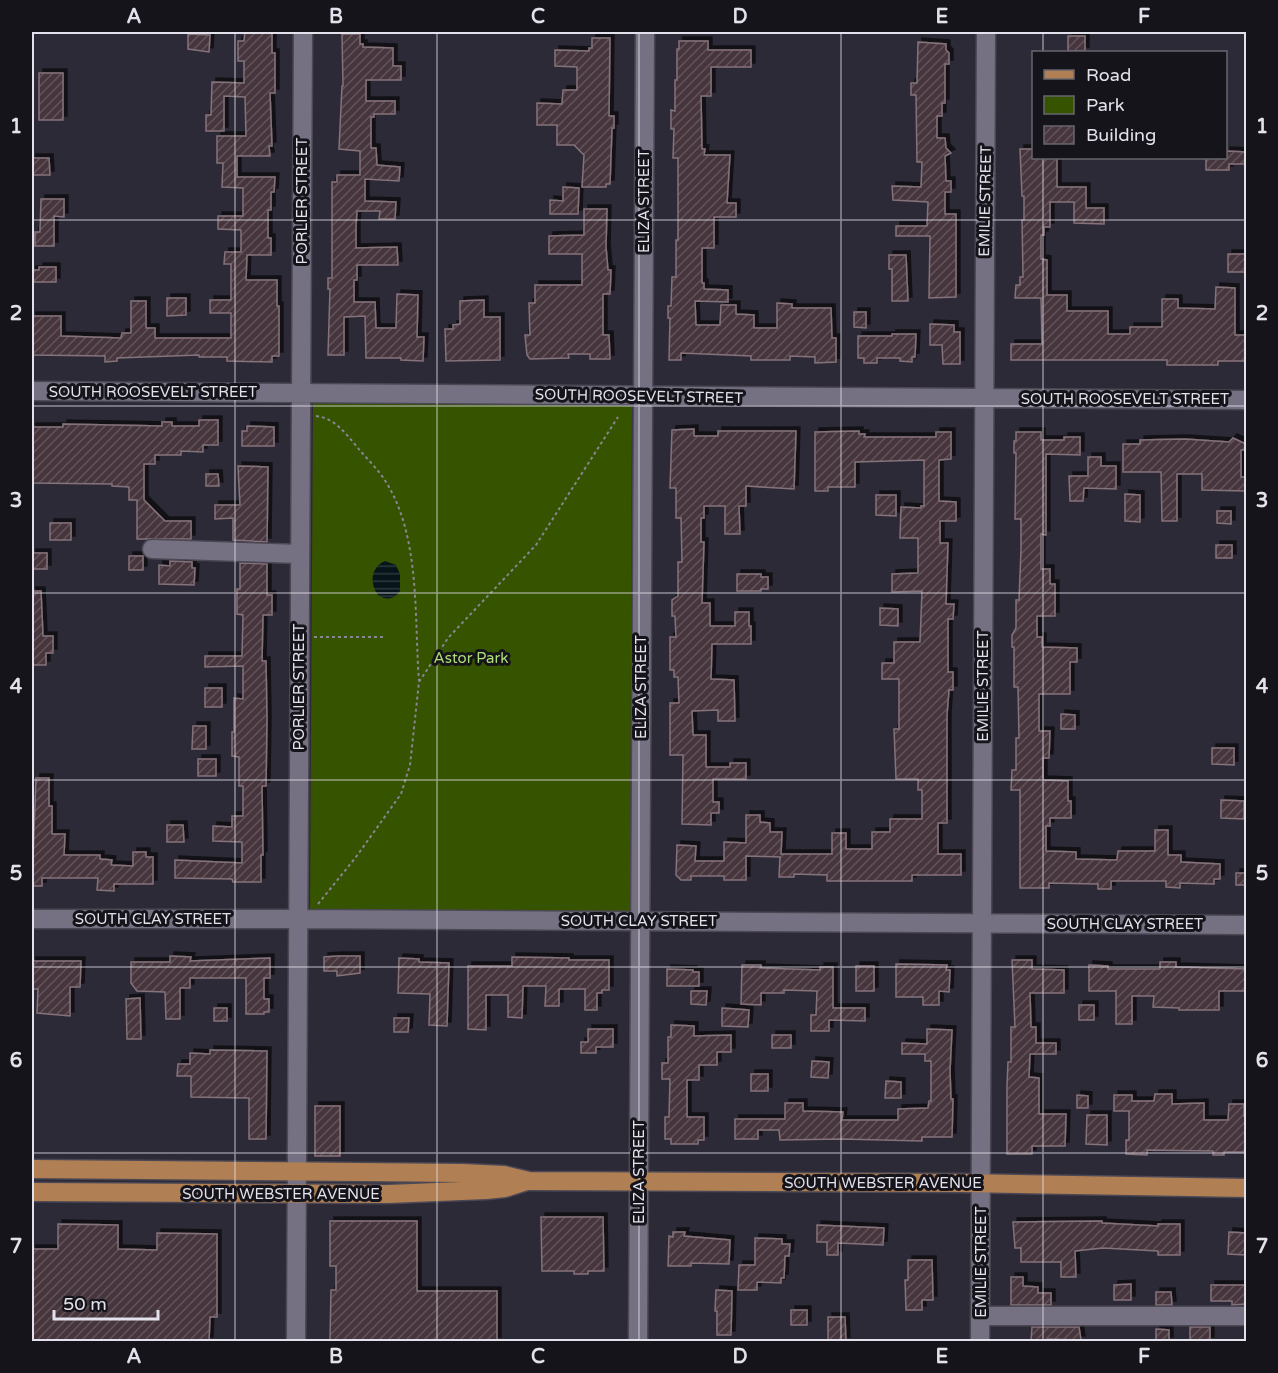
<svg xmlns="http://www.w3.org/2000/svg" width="1278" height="1373" font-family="'Varela Round',sans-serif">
	<defs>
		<pattern id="water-rules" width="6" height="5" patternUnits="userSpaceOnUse" patternTransform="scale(1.5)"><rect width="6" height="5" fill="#07151a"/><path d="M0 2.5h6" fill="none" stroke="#2b373b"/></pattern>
		<pattern id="building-hatch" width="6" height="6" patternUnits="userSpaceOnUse" patternTransform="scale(1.5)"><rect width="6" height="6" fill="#47363e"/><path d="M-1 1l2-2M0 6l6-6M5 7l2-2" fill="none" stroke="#61535a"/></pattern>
		<filter id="shadow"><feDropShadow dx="4" dy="-4" stdDeviation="0" flood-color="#0009"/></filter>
	</defs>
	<rect width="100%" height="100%" fill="#2d2a38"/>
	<path fill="#365300" d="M313 402 632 404 630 914 310 911Z"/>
	<path fill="url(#water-rules)" d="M385 561 396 565 400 574V591C394 599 387 601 378 595 369 583 371 567 385 561Z"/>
	<path fill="url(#building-hatch)" stroke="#85727a" stroke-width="1.5" filter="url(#shadow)" d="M245 32H272V53H275V93H270L272 146H269L270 156H237V177H275L274 192H271V210H268V238H271V255H247L246 280H277V306H279V356H272V362L227 361V357H199V355L117 358V361L105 362V356L32 355V316H61V336L121 338 122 333H131V301H146V328H155V338H231V313H210V300H231V264H224L225 252H241V230L218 229V216H243V188L222 187 223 163H217V136H246L245 97 224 96V131H206V115H211L212 82 244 83V61H238V41H244Z
		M188 34 210 35 209 52 188 49Z
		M342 34H360V44H363V47L393 48V66H401V80H366V101H395V114H374V117H371V148H376L377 165 400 167 399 181 365 179V201L396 202 395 219H379L380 211H357L356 226V248L397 247 398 265H357V280H354V302H375L376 328H396L397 294 418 295 417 337H424L423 361 401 360V358H366L365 316 344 317V355H328L330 289H328V278H332V182H337V175H360V151L339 149 342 86H343Z
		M1068 36H1085V51H1068Z
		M592 38H610L609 116H614V128H612L610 184H606V187H582L584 155 574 145H557V125H537V103L562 104 563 90H577V67L555 66V50L589 51V48H592Z
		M679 41H708V50H751V67H711V96H701L702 149H705L704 155H730L727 203H736V217H714V248H702V283H704V289L728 290V302L695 301 696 325H720L721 305H736V314L754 315V328H777V303L792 304V308H831L832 338H836V362L815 363V357L790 356V360H751V356L681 353V360H669L670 318H668V306H671L672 277H676V240H678V158H673L674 129H671V110L675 111V80H677V49H679Z
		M918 42 946 44V50L949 53V64H945V103H942V116H937V138H945L946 148 951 153 945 156 946 181H951V192H945V214H956V297L929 298 930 236H896V226H927L928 202 893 200 892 186 921 187 922 162H917L916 95H911V83H917Z
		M39 73H63V120H39Z
		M1020 149H1034V158H1057V187H1086V208H1104V224L1074 223V202H1050V227H1044V235H1041V259L1047 260V295H1067V311H1108V334H1130V327H1162V299H1178V308L1215 309 1216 287 1235 288V335H1246V361H1218V365H1167V360H1011V344H1042L1041 298H1015L1016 285H1020V277H1023L1022 220H1024V196H1022Z
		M1226 151 1246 152V164H1229V170H1206V158H1226Z
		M32 158H49L50 175H32Z
		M563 187 579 188 578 214H550V200L563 201Z
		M41 199H64V217L54 216V246H35V232H40Z
		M584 209H607L606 247 608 270H611L610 294H603V335H609L610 359H590V354H568L569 358 530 359 527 355 525 335H530L529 303H535V285H582V254H549V236L584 235Z
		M1228 254H1246V272H1228Z
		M889 255H906L908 301H892V269H889Z
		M39 267H56V282H32V270H39Z
		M167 298H186V315L167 316Z
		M484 300V317H500V360L446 361 445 329H453V325L460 324V301Z
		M854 312H866V328L854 327Z
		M930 324 954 325V332H960V364H943L942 345H930Z
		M892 334H916L915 357H912V362L900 361V358H877V363H864V358H858V336H892Z
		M199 420H218V445H203V452L181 451V455H155V464H144V500L165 521H191V539H137V500H129V487L112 486V484L32 483V427H63V424L162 426V422H172V426H199Z
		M247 426 274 427V446H242V431H247Z
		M694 429V436H718V431H796L794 489 746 486V506H739L740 534H725V506H704V518H701V542H704L702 603H710V626H735V612H749V626H751V644H712L711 679 734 680 735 721H718V710L692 711 693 735H706V767H730V763H746V779H713V802H719V813H711V825L682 824 683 755H670V703H679L678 677H674V670H670V637H676L675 616H672V600L678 596V562H682L681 518H676V488H670L672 430Z
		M859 431V434H865L864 437H936V432H951V459L939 460V501L956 502V521H940V543H948L946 604H954L953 619H948V672H953V690H949L947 715V823H938V854H961V875H912V881H827V875L794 874V877H779L780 857 746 856V880H724V876H691V880H681L676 875 677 845 696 846 695 861H724V842L746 843V815H760V822L770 823V832H782L781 854H832V833H846V849H872V832H890V819H922V790H918V779H896L894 729H899V679H882V663H894V642H920L922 591 892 592V574L918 573V538H900L901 507 921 508V506H924V460L855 462V487H828V491H815V432Z
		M1016 432H1041V440H1064V437H1080V455L1046 454V535L1041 534V569H1050V584H1055V616H1037V637H1042V647L1077 648V662H1070V694H1039V731H1050L1049 758H1043V780L1068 781V801H1071V818H1050V826H1046V851L1076 852V859L1117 860 1118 851H1155V830H1168V855H1181V862L1220 864V879H1214V884L1180 883V888L1166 887V881H1111V889H1098V884L1049 883V888H1020V790H1011L1012 770H1016V738H1019L1018 687H1014V647H1012V635L1016 628V600H1019L1021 550V519H1015L1016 453H1014V441H1016Z
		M1233 438 1246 444V450H1241V477H1246V491L1202 490V474H1177V521H1162L1161 472H1123V444H1140V440L1185 439 1229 442Z
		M1088 457H1101V466H1116V489L1084 488 1083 501H1070L1069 476H1088Z
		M238 466 268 467 267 542 233 540V518L215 519V505H240Z
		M206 474H218L219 486H206Z
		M1125 494 1140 495V522L1125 521Z
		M876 495H896V516L876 515Z
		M1217 511H1231V524L1217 523Z
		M50 523H71V540H50Z
		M1216 545H1232V558H1216Z
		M32 553H47V569H32Z
		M129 556H143V570H129Z
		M170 561 192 562V568H195L194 585 159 584V565L170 566Z
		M240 563 267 564V595H272V615H263L262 661H266L267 720 266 786H262L263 855H261V882H233L232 879 175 878V860L242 863V842L213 841V826L232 827V816H243V786H239V757L232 756V732H234V698L243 699V666L205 667V656H242L243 615 237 614V589H240Z
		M737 574H761V577H768V589H761V591H737Z
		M32 591H41L43 636H53V653H46V665H32Z
		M880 608 898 609V626L880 625Z
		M205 688H222V707H205Z
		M1061 714 1075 715V729H1061Z
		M193 726H206V749H192Z
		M1212 748H1234V765L1212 764Z
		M198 759H216V776H198Z
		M36 778H49V806H52V834H65L64 855H100V859L112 860 111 865 133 866V852H146V857H153V884H114V891L97 890 98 878H42V886H32Z
		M1221 800 1244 801V819L1221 818Z
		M167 825H183L184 842H167Z
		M1236 873H1246V885H1236Z
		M170 956 191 957 190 961 270 958V978H264V999H269V1012H264V1014H246V978H190V988H180V1019H166L165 992 137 991 131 983V962H170Z
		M338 956H360V973L337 976V971H324V957Z
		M512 957 569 958V960H609V990H602V993H597V1010H585V989H559V1006H545L546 986H523L522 1018 508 1017V995H486V1030L468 1029V966H512Z
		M399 958 419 959V962L449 963 447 1026 429 1025 430 994 398 993Z
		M1012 960H1032V969L1064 970V993H1030L1031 1027H1036V1043H1056V1054H1030L1029 1077 1039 1078V1114H1066L1065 1146H1032V1154H1007V1086L1008 1062H1011V1027H1015Z
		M32 961H81L80 987H70V1016L37 1013 38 989H32Z
		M1160 962H1176V967L1246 969V991H1219V1010H1179V1008L1153 1007 1154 996H1132V1024H1116V991H1089V965L1108 966V969H1160Z
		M896 964 947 965 946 970H950L949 992 939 991V1005H923V997H896Z
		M742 965H761V968L820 970V967H833V1008H865V1021L829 1020V1031H811V1015H816L817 991 784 990V993H761V1005L741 1004Z
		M856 966H874V991H856Z
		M667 969 693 970V972H699V986H667Z
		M691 991H707L706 1005 691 1004Z
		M140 998 141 1039H127L126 999Z
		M1079 1005H1094V1020H1079Z
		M214 1008H227V1021H214Z
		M722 1008 749 1010 748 1027 722 1026Z
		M394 1018H409L408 1032H394Z
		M671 1025 694 1026V1036L731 1035V1052H717V1065H699V1080H687V1117H704V1140H698V1144H671V1139H665V1117H669L670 1079H662V1063H668V1037H671Z
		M588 1029H613V1047H596V1053H581V1042H588Z
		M927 1029 952 1030 950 1071 951 1099H953L952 1137H922V1141L842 1139 780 1140 779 1130H758V1139H735V1119H785V1103H803V1111L843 1112 842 1120H898V1109L928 1108 929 1101H931V1061H925V1054H902V1043L927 1044Z
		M772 1035H791V1048H772Z
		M210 1050 267 1051 266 1139H249V1098L191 1097V1076H177L178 1064H190V1053L210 1054Z
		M812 1061 829 1062 828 1078 811 1077Z
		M751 1074H768V1091H751Z
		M886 1081 901 1082V1098H885Z
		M1155 1094H1172V1104L1204 1103V1120H1228L1229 1104H1244V1116H1246V1152H1224V1155H1213V1151L1147 1150V1155L1126 1154V1140H1129V1111H1114V1095H1132V1101H1154Z
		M1077 1095 1088 1096V1108H1077Z
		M315 1106H340V1156H315Z
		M1087 1115H1107V1145L1086 1144Z
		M541 1217H603L604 1271H588V1274H574V1271H542Z
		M330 1221H417V1291H497V1341H330L331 1290H336V1266H330Z
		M1102 1221V1223L1158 1226V1224H1180V1255H1158V1251L1103 1248 1075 1251 1076 1277H1061V1262H1021V1248H1015L1013 1222Z
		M58 1224 118 1225V1249L157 1250V1233L217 1234V1317H210L209 1341H32V1249H58Z
		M817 1225 884 1228 883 1245 838 1243V1255H827V1242H817Z
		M673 1232H685L684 1236 730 1240 729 1264 691 1263V1266H668L669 1236 673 1237Z
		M1229 1232 1246 1233V1255L1228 1254Z
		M755 1238 782 1239V1244H790L789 1256H785L784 1278H781V1283L757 1282V1290H738L739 1265H755Z
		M908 1260H932L933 1300H922V1310H906L905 1280H908Z
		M1011 1277H1023V1286L1038 1287V1293H1051V1305H1011Z
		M1131 1284V1300H1114V1285Z
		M1211 1285H1246V1304L1232 1305V1301H1211Z
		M716 1290 732 1291 731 1335H717V1311H715Z
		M1156 1292H1171L1172 1305H1156Z
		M791 1310H807V1325H791Z
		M828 1317H845L846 1341H828Z
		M1032 1327H1079L1081 1340 1048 1339V1341H1031Z
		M1190 1327H1210V1341H1190Z
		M1156 1329 1169 1330V1341H1156Z"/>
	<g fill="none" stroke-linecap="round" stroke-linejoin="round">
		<defs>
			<path id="minor" d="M32 391 1246 400
				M152 549 300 554
				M32 919H298L1246 925
				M980 1316H1246
				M296 1342 303 32
				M638 1342 645 32
				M980 1342 986 32"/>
			<path id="major" d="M32 1169 463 1173 504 1175 529 1181 962 1183 1246 1188
				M32 1192 388 1194 486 1190 505 1188 527 1181"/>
		</defs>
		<use href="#minor" stroke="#4b4854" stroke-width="21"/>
		<use href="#major" stroke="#4b4854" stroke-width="21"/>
		<path stroke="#888692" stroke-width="2" stroke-dasharray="3 3" stroke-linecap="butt" d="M316 416C335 418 346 434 358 448 366 458 377 468 384 479 421 534 414 617 419 681
			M314 637H383
			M318 904 356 857 401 794 410 765 419 682 448 638 536 545 618 417"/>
		<use href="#minor" stroke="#757182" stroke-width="18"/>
		<use href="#major" stroke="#b17f54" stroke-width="18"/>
	</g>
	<path fill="none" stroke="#e3e1eb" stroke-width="1.5" stroke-opacity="0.55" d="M235 32V1342M437 32V1342M639 32V1342M841 32V1342M1043 32V52M1043 158V1342M32 220H1246M32 406H1246M32 593H1246M32 780H1246M32 967H1246M32 1153H1246"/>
	<g text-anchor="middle" stroke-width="6" stroke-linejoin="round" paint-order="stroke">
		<g font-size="15" fill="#e3e1eb" stroke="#15141a">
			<text transform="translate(302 201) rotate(-90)" y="5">PORLIER STREET</text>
			<text transform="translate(644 201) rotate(-90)" y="5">ELIZA STREET</text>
			<text transform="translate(985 201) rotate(-89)" y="5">EMILIE STREET</text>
			<text x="153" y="397">SOUTH ROOSEVELT STREET</text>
			<text transform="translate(639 396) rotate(1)" y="5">SOUTH ROOSEVELT STREET</text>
			<text x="1125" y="404">SOUTH ROOSEVELT STREET</text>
			<text transform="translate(983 686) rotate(-90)" y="5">EMILIE STREET</text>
			<text transform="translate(299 687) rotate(-90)" y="5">PORLIER STREET</text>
			<text transform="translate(641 687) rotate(-90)" y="5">ELIZA STREET</text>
			<text x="153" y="924">SOUTH CLAY STREET</text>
			<text x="639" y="926">SOUTH CLAY STREET</text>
			<text x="1125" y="929">SOUTH CLAY STREET</text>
			<text transform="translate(639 1172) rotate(-90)" y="5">ELIZA STREET</text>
			<text x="883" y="1188">SOUTH WEBSTER AVENUE</text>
			<text x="281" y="1199">SOUTH WEBSTER AVENUE</text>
			<text transform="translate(981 1262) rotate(-90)" y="5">EMILIE STREET</text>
		</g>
		<g font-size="15" fill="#afdd77" stroke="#15141a">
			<text x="471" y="663">Astor Park</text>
		</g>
	</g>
	<rect width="1278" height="1373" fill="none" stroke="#15141a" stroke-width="66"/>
	<rect x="1032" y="51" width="195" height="108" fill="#15141a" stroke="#67666e" stroke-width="1.5"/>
	<rect x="1044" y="70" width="30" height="9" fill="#b17f54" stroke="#67666e" stroke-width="1.5"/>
	<text x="1086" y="81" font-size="18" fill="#e3e1eb">Road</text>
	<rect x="1044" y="96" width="30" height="18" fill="#365300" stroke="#67666e" stroke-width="1.5"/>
	<text x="1086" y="111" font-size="18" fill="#e3e1eb">Park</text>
	<rect x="1044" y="126" width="30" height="18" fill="url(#building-hatch)" stroke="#67666e" stroke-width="1.5"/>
	<text x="1086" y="141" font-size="18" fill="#e3e1eb">Building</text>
	<path d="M54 1310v9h104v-9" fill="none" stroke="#e3e1eb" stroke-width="3"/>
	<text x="63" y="1310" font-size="18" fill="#e3e1eb" stroke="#15141a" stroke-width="4.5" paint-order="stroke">50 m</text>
	<rect x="33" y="33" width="1212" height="1307" fill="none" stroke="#e3e1eb" stroke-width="2"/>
	<g font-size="20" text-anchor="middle" font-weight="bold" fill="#e3e1eb">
		<text x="134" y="23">A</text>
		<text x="336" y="23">B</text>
		<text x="538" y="23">C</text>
		<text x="740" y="23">D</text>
		<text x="942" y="23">E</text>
		<text x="1144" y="23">F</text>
		<text x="16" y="133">1</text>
		<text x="1262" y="133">1</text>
		<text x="16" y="320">2</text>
		<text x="1262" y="320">2</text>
		<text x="16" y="507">3</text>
		<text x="1262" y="507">3</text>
		<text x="16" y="693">4</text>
		<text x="1262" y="693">4</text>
		<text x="16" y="880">5</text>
		<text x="1262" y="880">5</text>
		<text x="16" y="1067">6</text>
		<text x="1262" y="1067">6</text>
		<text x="16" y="1253">7</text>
		<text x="1262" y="1253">7</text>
		<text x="134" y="1363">A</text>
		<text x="336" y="1363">B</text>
		<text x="538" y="1363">C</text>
		<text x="740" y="1363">D</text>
		<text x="942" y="1363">E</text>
		<text x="1144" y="1363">F</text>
	</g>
</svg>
